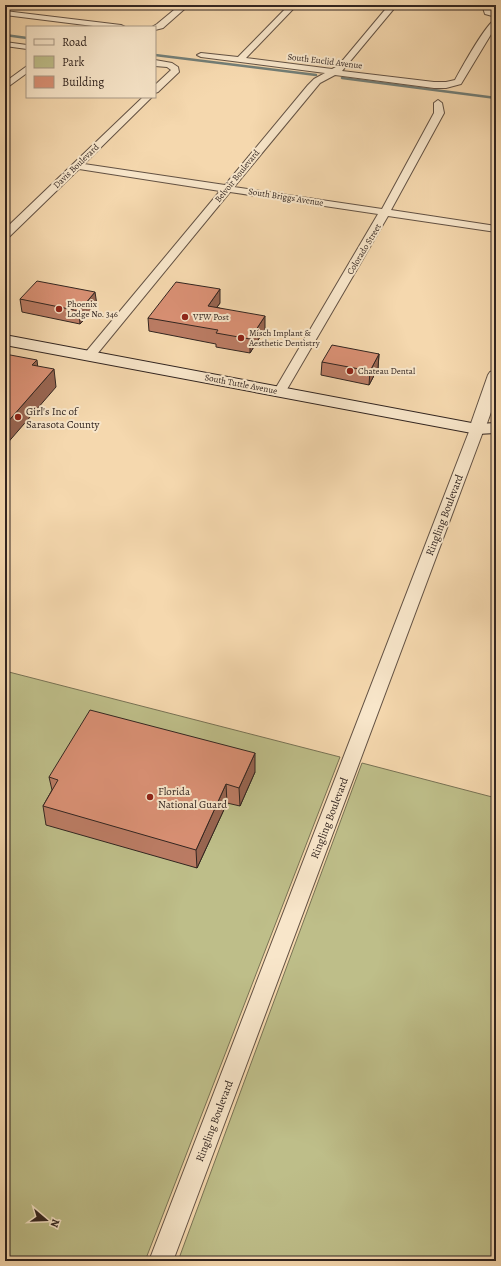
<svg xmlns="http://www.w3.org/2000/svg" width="501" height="1266" font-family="Alegreya,serif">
	<rect width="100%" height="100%" fill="#f5d8ae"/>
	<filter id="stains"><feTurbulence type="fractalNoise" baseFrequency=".005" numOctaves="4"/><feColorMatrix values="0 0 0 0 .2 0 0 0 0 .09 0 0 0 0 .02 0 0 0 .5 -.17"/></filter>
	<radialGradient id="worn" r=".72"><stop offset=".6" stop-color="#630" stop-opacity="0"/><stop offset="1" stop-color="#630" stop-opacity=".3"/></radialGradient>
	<path fill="#bebe89" stroke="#787254" d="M5 671 340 757 145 1261H5Z
		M362 763 496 798V1261H178Z"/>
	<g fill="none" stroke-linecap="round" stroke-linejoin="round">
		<path stroke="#727e77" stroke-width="2.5" d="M5 35 27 38
			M155 55 316 75
			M342 78 496 98"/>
		<defs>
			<path id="minor" d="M180 5H189L163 28 155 30V27H152L157 24Z
				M289 5H297L246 58 332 69 338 66 389 5H397L342 71 434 82H446L455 80C461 69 487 22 496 19V26L461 84 446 88H434L335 75 320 83 234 187 382 209 434 113V103L438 100 442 103 444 113 391 210 496 226V232L388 216 286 391 285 394H275L274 391 378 214 230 192 93 359H85L83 356 85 353 220 191 79 169 9 237 5 238V229L143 97H152L84 164 225 185 308 85 314 79 325 73 201 57 197 55 201 53 238 57Z
				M482 5H490L491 11 496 12V17L485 14Z
				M5 11 121 25 125 27H101L5 15Z
				M5 42 27 45V49L5 46Z
				M155 60 172 63 178 67 179 72 158 92 155 93V85L171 70 167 67 155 66Z
				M27 66V73L5 89V82Z
				M477 425 482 426 484 429 173 1261H149L470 429 472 426Z"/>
			<path id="tertiary" d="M496 370V398L485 429 483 433 477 434 471 433 469 429 488 375 490 372Z"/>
			<path id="secondary" d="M5 335 477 424 496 423V433L477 434 5 345Z"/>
		</defs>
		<use href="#minor" stroke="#635244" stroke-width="2"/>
		<use href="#tertiary" stroke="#635244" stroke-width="2"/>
		<use href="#secondary" stroke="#322520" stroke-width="2"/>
		<use href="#minor" fill="#f8e6ca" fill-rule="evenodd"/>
		<use href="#tertiary" fill="#f8e6ca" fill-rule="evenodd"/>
		<use href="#secondary" fill="#f8e6ca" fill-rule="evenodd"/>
	</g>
	<path fill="#bb7c64" stroke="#322520" d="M20 299 97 305 80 324 22 312Z
		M220 303 217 307 265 329 250 353 216 347V344L149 331 148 318Z
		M379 354 378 368 369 385 321 375 322 362Z
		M255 772 240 806 227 803 197 868 46 825 43 806 52 790 49 777Z"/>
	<path fill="#986551" stroke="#322520" d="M220 289V303L208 319V306Z
		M95 292 97 305 80 324 79 311Z
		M265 316V329L250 353V339Z
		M379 354 378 368 369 385 370 371Z
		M37 360 39 378 32 365Z
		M54 369 56 387 5 446V425Z
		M255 753V772L240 806 239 788Z
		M226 784 227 803 197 868 196 850Z"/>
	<path fill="#d99074" stroke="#322520" d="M37 281 95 292 79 311 20 299Z
		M176 282 220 289 208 306 265 316 250 339 216 333 218 330 148 318Z
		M332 345 379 354 370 371 322 362Z
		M5 354 37 360 32 365 54 369 5 425Z
		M90 710 255 753 239 788 226 784 196 850 43 806 58 780 49 777Z"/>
	<g fill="#8f2418" stroke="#f8e6ca" stroke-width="1.5">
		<circle cx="59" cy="309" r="4"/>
		<circle cx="185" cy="317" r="4"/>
		<circle cx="241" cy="338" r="4"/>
		<circle cx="350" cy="371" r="4"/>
		<circle cx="18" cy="417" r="4"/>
		<circle cx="150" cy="797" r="4"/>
	</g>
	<g text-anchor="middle" stroke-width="4" stroke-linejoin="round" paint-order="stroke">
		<g font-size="9" fill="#322520" stroke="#f8e6ca">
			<text transform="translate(325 61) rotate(7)" y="3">South Euclid Avenue</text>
			<text transform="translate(76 166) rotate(-44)" y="3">Davis Boulevard</text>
			<text transform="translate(237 176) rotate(-51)" y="3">Belvoir Boulevard</text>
			<text transform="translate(286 197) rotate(9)" y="3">South Briggs Avenue</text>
			<text transform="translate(364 249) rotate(-59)" y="3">Colorado Street</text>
			<text transform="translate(241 384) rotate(11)" y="3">South Tuttle Avenue</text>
		</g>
		<g font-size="9" fill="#322520" stroke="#f8e6ca" text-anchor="start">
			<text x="67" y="307">Phoenix<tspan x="67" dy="10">Lodge No. 346</tspan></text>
			<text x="193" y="320">VFW Post</text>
			<text x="249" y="336">Misch Implant &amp;<tspan x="249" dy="10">Aesthetic Dentistry</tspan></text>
			<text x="358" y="374">Chateau Dental</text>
		</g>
		<g font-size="11" fill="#322520" stroke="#f8e6ca" text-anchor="start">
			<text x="26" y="415">Girl's Inc of<tspan x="26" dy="13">Sarasota County</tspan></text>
			<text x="158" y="795">Florida<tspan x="158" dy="13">National Guard</tspan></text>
		</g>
		<g font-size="11" fill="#322520" stroke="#f8e6ca">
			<text transform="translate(444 515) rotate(-69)" y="4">Ringling Boulevard</text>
			<text transform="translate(329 818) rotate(-69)" y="4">Ringling Boulevard</text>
			<text transform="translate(214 1121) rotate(-69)" y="4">Ringling Boulevard</text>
		</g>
	</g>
	<rect width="501" height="1266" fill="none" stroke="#f5d8ae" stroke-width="20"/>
	<rect x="6" y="6" width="489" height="1254" fill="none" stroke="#322520" stroke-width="2"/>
	<rect x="10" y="10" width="481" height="1246" fill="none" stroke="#322520"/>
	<rect x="26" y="26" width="130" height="72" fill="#f8e6ca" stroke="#a99986"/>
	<rect x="34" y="39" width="20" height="6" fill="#f8e6ca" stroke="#a99986"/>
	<text x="62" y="46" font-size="12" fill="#322520">Road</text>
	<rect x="34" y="56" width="20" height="12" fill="#bebe89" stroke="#a99986"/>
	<text x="62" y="66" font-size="12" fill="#322520">Park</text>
	<rect x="34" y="76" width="20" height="12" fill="#d99074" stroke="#a99986"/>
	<text x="62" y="86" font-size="12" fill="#322520">Building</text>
	<g transform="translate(46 1220) rotate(109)" stroke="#f8e6ca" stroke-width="3" paint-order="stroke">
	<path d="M0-3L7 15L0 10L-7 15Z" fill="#322520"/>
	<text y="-6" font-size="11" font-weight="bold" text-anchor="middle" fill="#322520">N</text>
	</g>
	<rect width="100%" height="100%" filter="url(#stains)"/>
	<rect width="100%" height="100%" fill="url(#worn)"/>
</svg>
